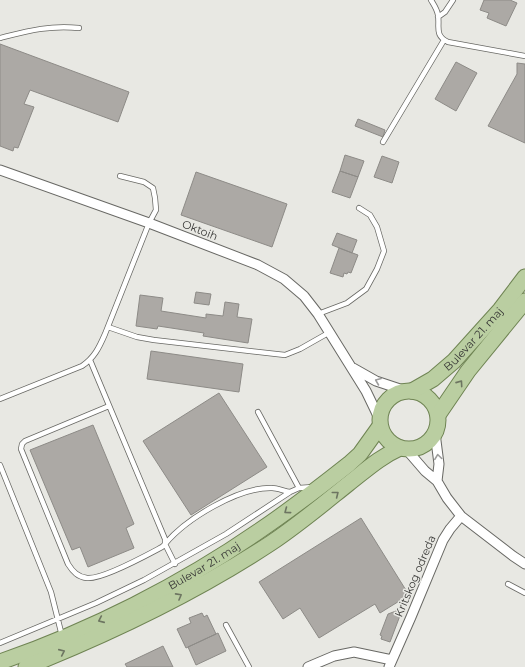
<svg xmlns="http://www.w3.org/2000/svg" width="525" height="667" font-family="Montserrat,sans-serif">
	<rect width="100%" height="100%" fill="#e8e8e3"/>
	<path fill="#aca9a5" stroke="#8d8b87" d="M484 0H510L517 3 506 26 487 18 489 13 480 10Z
		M0 44 129 92 118 122 30 90 24 104 34 107 18 148 14 147 13 151 0 146Z
		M456 62 477 73 456 111 435 99Z
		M517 63 525 64V143L488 126 517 74Z
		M358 119 385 130 383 137 355 126Z
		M345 155 364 161 358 177 340 171Z
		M382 156 399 162 392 183 374 177Z
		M340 171 358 177 350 198 332 192Z
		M196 172 287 204 272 247 181 215Z
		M337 233 357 240 352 253 332 245Z
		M339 248 358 255 351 273 348 272 347 274 344 273 343 277 330 273Z
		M196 292 211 294 209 305 194 303Z
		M140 295 163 298 161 311 206 318V314L223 316 225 302 239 304 237 317 252 319 248 343 203 336 204 333 158 326 157 329 136 326Z
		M151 351 243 364 239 392 147 379Z
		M219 393 267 467 191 515 143 441Z
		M93 425 134 524 126 528 134 548 88 567 80 547 72 550 30 450Z
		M361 518 409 595 380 613 375 604 319 638 300 608 283 619 259 582Z
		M396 611 401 613 390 642 381 639 382 636 380 635 388 614Z
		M202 613 204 617 207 615 216 634 186 648 177 629 191 623 189 618Z
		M218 633 226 651 196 665 188 647Z
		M163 646 173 667H127L125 664Z"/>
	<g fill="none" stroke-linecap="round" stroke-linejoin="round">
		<defs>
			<path id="service" d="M431 0C434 5 437 9 438 15 440 27 434 35 448 42L525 56
				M438 17 445 12 453 0
				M0 38C28 31 49 25 79 28
				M383 142 444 40
				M318 314 347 303 366 289 377 269 384 251 377 227 370 215 359 208
				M108 327 137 337 154 340 285 355 300 349 330 332
				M90 360 165 539V544L162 547C147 555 102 580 87 578 78 577 73 572 68 564L21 449 22 444 25 441 109 406
				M0 399 82 366C94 358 99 348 105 334L149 223 156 210 155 198 153 188 144 182 120 176
				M258 412 299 488
				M0 465 51 592 62 636
				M175 564 165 544C186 519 238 487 272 488 277 488 284 491 290 492
				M508 584 525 593
				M226 625 249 667
				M0 643 96 603 144 580 226 534 290 492 299 488 313 487"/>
			<path id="minor" d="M0 170 149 223 258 265 284 279 304 296 318 314 366 391 379 418
				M353 368 376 381 406 391
				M435 433 439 464 437 481
				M461 516 513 556 525 564
				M308 667 334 656 354 652 392 660
				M389 667 411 617 443 540 450 529 461 516 447 498 437 481 425 471 406 449"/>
			<g id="primary">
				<circle cx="409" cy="420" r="29"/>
				<path id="s1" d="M412 391 433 379 454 361 500 310 525 277"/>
				<path d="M438 415 468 371 525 301"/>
				<path id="s2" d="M0 662C90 631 181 585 259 531 290 510 320 487 349 464L360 454 380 426"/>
				<path d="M26 667C111 633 195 593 271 543 298 525 323 504 348 484 366 470 380 457 400 448"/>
			</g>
		</defs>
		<use href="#service" stroke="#686864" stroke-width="6"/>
		<use href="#minor" stroke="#686864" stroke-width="11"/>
		<use href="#primary" stroke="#6f8453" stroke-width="17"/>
		<use href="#service" stroke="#fff" stroke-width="4.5"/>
		<use href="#minor" stroke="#fff" stroke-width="9"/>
		<use href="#primary" stroke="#bacea1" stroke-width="15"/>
	</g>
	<defs><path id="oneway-chevron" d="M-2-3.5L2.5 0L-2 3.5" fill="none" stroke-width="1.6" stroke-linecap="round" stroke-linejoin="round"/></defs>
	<g stroke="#9c9c9b">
		<use href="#oneway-chevron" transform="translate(378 381) rotate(-158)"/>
		<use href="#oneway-chevron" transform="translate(438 457) rotate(-98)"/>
	</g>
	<g stroke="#6d7561">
		<use href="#oneway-chevron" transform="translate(460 383) rotate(-55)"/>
		<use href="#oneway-chevron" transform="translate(336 494) rotate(-38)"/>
		<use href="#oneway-chevron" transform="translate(287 511) rotate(143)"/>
		<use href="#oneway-chevron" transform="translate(179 596) rotate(-29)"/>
		<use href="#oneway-chevron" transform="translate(101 620) rotate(156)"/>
		<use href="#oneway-chevron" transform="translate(62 652) rotate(-24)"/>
	</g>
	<g text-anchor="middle" stroke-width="3" stroke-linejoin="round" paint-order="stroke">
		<g font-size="11" fill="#393937" stroke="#e8e8e3">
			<text transform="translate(200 230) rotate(21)" y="4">Oktoih</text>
			<text dy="4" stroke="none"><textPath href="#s1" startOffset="81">Bulevar 21. maj</textPath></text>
			<text dy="4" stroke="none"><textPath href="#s2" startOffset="226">Bulevar 21. maj</textPath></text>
			<text transform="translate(415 576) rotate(-67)" y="4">Kritskog odreda</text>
		</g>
	</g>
</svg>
